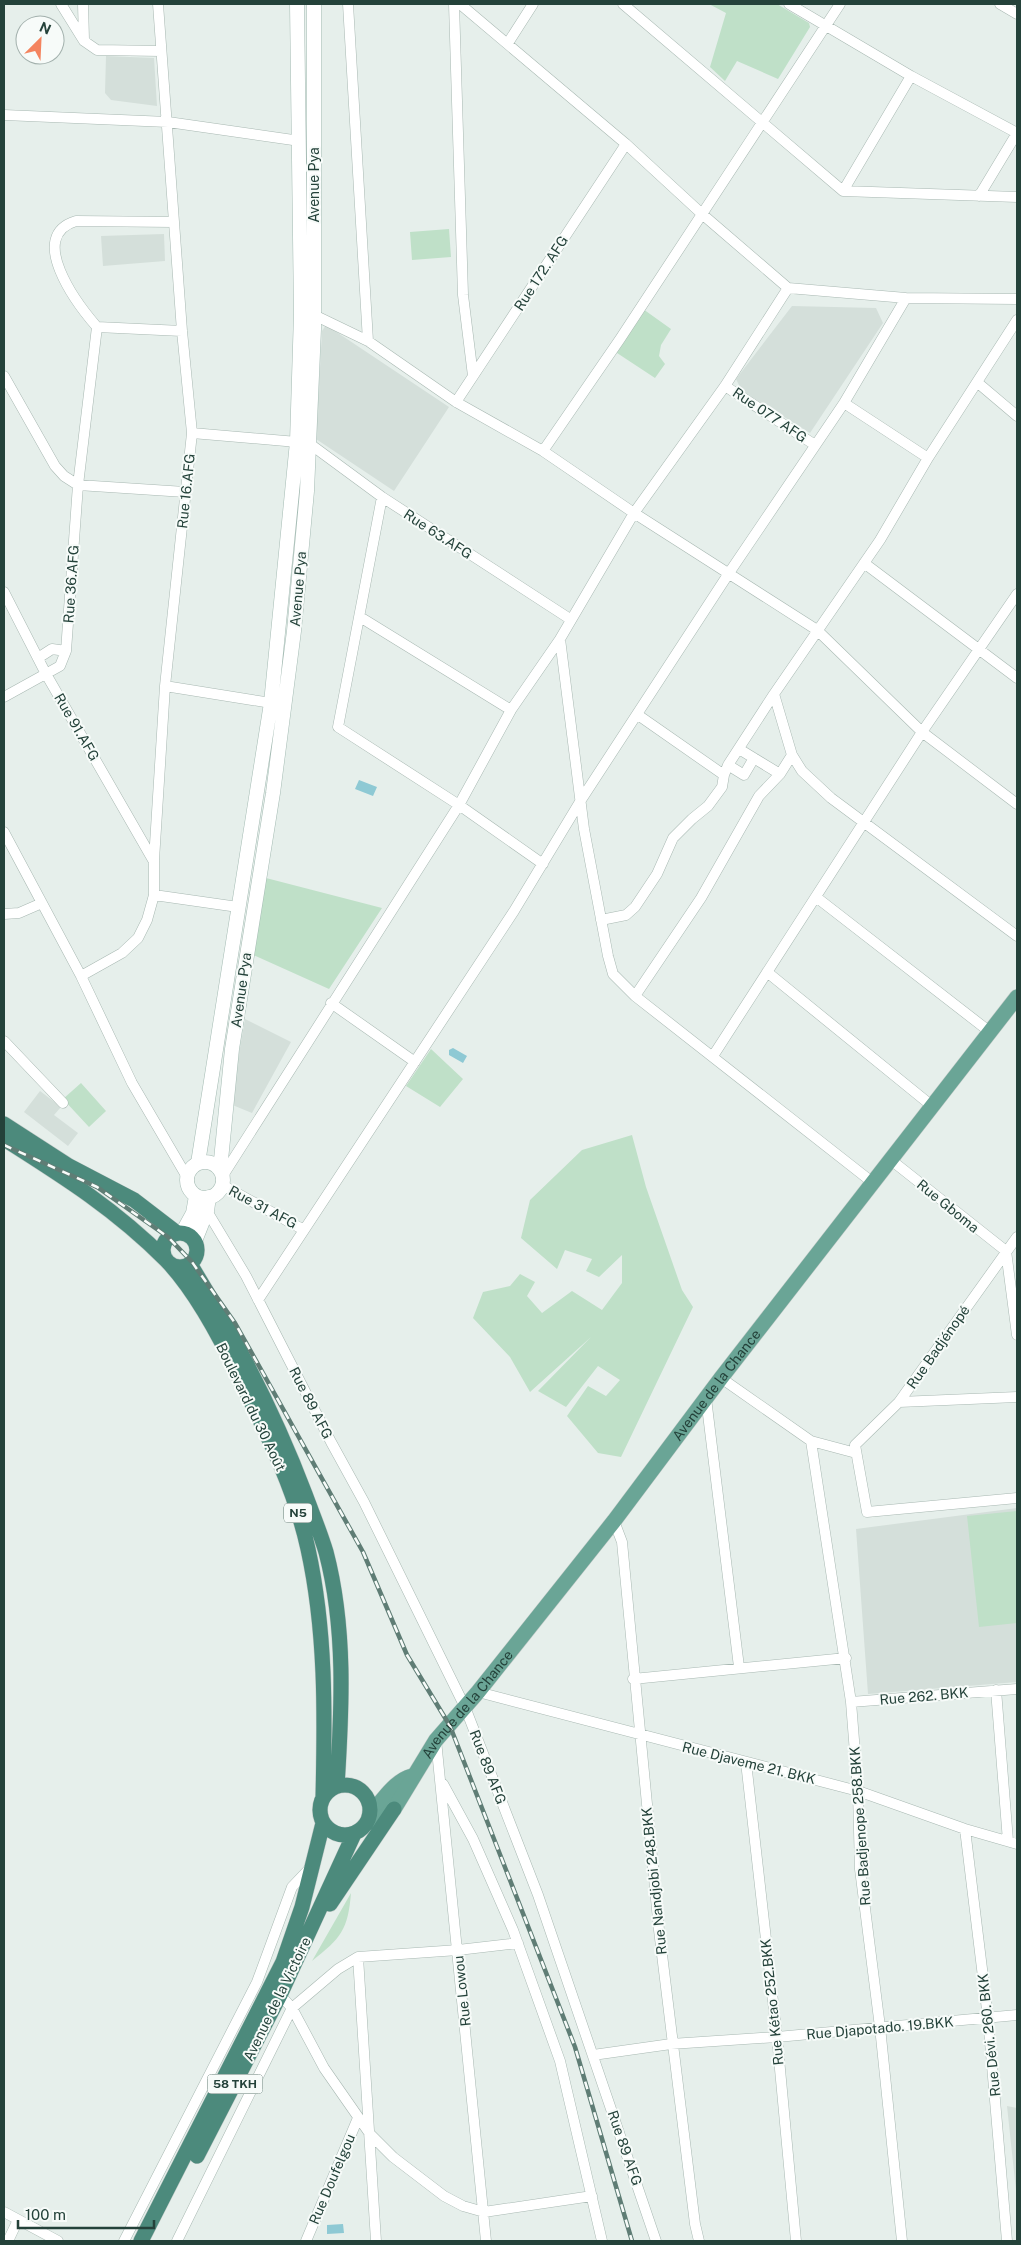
<svg xmlns="http://www.w3.org/2000/svg" width="1021" height="2245" font-family="'Public Sans',sans-serif">
	<rect width="100%" height="100%" fill="#e6efeb"/>
	<path fill="#d4dfda" d="M106 56 154 58 157 106 111 100 105 93Z
		M164 234 165 261 103 266 101 236Z
		M792 306 876 308 883 323 810 433 742 391 736 379Z
		M326 325 449 407 394 491 316 439 322 331Z
		M245 1019 291 1042 252 1113 230 1104Z
		M40 1091 61 1107 54 1115 78 1133 68 1146 24 1112Z
		M1017 1508V1682L868 1694 856 1529Z
		M1007 2106 1017 2108V2200Z"/>
	<path fill="#bfe0c8" d="M709 4H777L809 23 810 27 778 79 737 61 725 81 710 67 726 13Z
		M449 229 451 257 412 260 410 232Z
		M643 309 671 329 661 345 659 356 665 364 655 378 614 351Z
		M266 878 382 908 329 989 251 954Z
		M431 1049 463 1079 440 1107 406 1086Z
		M81 1083 106 1111 89 1127 63 1099Z
		M632 1135 646 1187 682 1290 693 1307 621 1457 598 1453 567 1416 588 1386 606 1396 620 1380 598 1366 566 1407 538 1391 591 1337 530 1392 510 1357 473 1318 483 1292 510 1286 520 1274 535 1282 527 1296 542 1313 572 1291 602 1310 622 1283V1255L599 1277 586 1271 592 1259 565 1250 557 1269 521 1238 530 1200 582 1150Z
		M1017 1511V1623L979 1627 967 1516Z
		M351 1893C348 1930 341 1938 312 1961Z"/>
	<path fill="#8ec9d4" d="M359 780 377 787 373 796 355 789Z
		M453 1048 467 1056 463 1063 449 1055V1050Z
		M343 2224 344 2233 327 2234V2225Z"/>
	<g fill="none" stroke-linecap="round" stroke-linejoin="round">
		<defs>
			<path id="minor" d="M61 4 84 41 97 50 161 51
				M83 4 84 40
				M348 4 368 341
				M454 4 463 295 473 376
				M460 4 626 144 702 214 788 288 906 298 1017 299
				M623 4 843 191 1017 197
				M789 4 911 76 1017 133
				M1000 4 1017 14
				M508 43 533 4
				M4 115 168 122 300 141
				M843 191 911 76
				M979 196 1017 133
				M174 222 76 221C26 236 77 304 97 327L182 331
				M314 315 368 341 456 402 543 451 634 513 817 630 922 732 1017 804
				M1017 320 928 458 880 540 774 694 792 755 802 771 831 798 1017 936
				M4 376 55 466 64 476 78 485 185 492
				M978 383 1017 416
				M725 386 815 445
				M456 402 626 144
				M844 403 928 458
				M192 433 297 442
				M310 444 382 497 570 619
				M543 451 620 339 840 4
				M382 497 338 727 459 805 543 864
				M864 563 1017 678
				M4 592 46 674 153 860
				M360 617 511 710
				M560 639 584 829 608 956 613 974 635 996 872 1182
				M38 658 52 649 66 651
				M165 686 271 703
				M4 697 60 666 66 651 78 485 97 327
				M638 715 724 775
				M739 749 780 774
				M728 765 744 775 754 758
				M4 832 81 976 132 1083 187 1177
				M154 895 238 907
				M816 897 990 1032
				M4 914 19 913 42 903
				M601 920 626 915 635 907 657 874 673 838 692 819 708 806 722 787 724 775 728 765 774 694
				M767 972 932 1106
				M81 976 122 953 138 938 147 920 154 895V860L165 686 192 433 182 331 158 4
				M635 996 701 898 759 796 780 774 792 755
				M331 1003 415 1062
				M4 1041 63 1103
				M713 1056 922 732 1017 594
				M891 1160 1006 1251 1017 1335
				M222 1177 459 805 511 710 560 639 634 513 725 386 788 288
				M222 1185 304 1230
				M207 1211 246 1276 331 1442 364 1502 465 1707 538 1895 656 2241
				M1017 1237 899 1402 855 1445 867 1512 1017 1498
				M258 1300 514 911 581 800 729 573 844 403 906 298
				M721 1378 811 1441 856 1453
				M706 1398 739 1667
				M899 1402 1017 1397
				M811 1441 851 1702 858 1791 860 1869 880 2027 902 2241
				M614 1521 622 1542 659 1930 695 2224 699 2241
				M633 1679 846 1658
				M996 1690 1008 1841
				M478 1692 858 1791 965 1829 1017 1844
				M851 1702 1017 1689
				M436 1740 486 2241
				M746 1762 777 2037 796 2241
				M443 1784 473 1839 513 1930 560 2061 602 2241
				M965 1829 988 2018 1007 2241
				M358 1957 376 2241
				M280 1995 292 2008 324 2068 370 2134 393 2157 444 2196 463 2206 484 2212 592 2196
				M593 2055 671 2044 777 2037 1017 2015
				M4 2212 58 2241
				M8 2241 18 2220
				M124 2241 257 1982 292 1887 312 1866
				M177 2241 292 2008 338 1969 358 1957 458 1950 518 1943
				M306 2241 358 2118"/>
			<path id="secondary" d="M187 1180a18 18 0 1 1 36 0a18 18 0 1 1-36 0Z
				M198 1163 271 703 297 442 301 314 297 4
				M220 1170 232 1049 273 793 294 631 307 491 314 329V4
				M182 1233 193 1213 196 1196
				M195 1241 207 1211 209 1197"/>
			<g id="primary">
				<path d="M370 1815C381 1802 395 1780 412 1776"/>
				<path id="s1" d="M367 1823 380 1819 394 1809 436 1740 478 1692 614 1521 721 1378 1017 997"/>
			</g>
			<path id="trunk" d="M4 1124 69 1166 134 1200 177 1233
				M4 1139C64 1177 115 1209 166 1260 195 1290 222 1341 240 1379 267 1434 295 1489 308 1549 326 1631 325 1714 323 1798
				M163 1250a17 17 0 1 1 34 0a17 17 0 1 1-34 0Z
				M190 1264C235 1337 275 1414 305 1494 312 1513 320 1532 326 1552 346 1628 342 1708 337 1786
				M320 1810a25 25 0 1 1 50 0a25 25 0 1 1-50 0Z
				M330 1904 394 1809
				M197 2156 280 1995 354 1834
				M141 2241 283 1962 302 1907 323 1823"/>
		</defs>
		<use href="#minor" stroke="#a8b8b2" stroke-width="11"/>
		<use href="#secondary" stroke="#a4bbb3" stroke-width="15"/>
		<use href="#primary" stroke="#c2cac8" stroke-width="16"/>
		<use href="#trunk" stroke="#c2cac8" stroke-width="16"/>
		<use href="#minor" stroke="#fff" stroke-width="10"/>
		<use href="#secondary" stroke="#fff" stroke-width="14"/>
		<use href="#primary" stroke="#6aa596" stroke-width="15"/>
		<use href="#trunk" stroke="#4c8a7c" stroke-width="15"/>
		<defs>
			<path id="rail" d="M4 1145 97 1187 168 1237 192 1262 235 1323 363 1552 407 1655 450 1726 575 2047 632 2241"/>
		</defs>
		<use href="#rail" stroke="#5f7d75" stroke-width="4.5"/>
		<use href="#rail" stroke="#f7fbf9" stroke-width="2.5" stroke-dasharray="8" stroke-linecap="butt"/>
	</g>
	<g text-anchor="middle" stroke-width="4" stroke-linejoin="round" paint-order="stroke">
		<g fill="#f7fbf9" stroke="#637a73" stroke-width="1">
			<rect x="284" y="1503.5" width="28" height="19" rx="4"/>
			<rect x="207.5" y="2074.5" width="55" height="19" rx="4"/>
		</g>
		<g font-size="12" font-weight="bold" fill="#24423a">
			<text x="298" y="1517">N5</text>
			<text x="235" y="2088">58 TKH</text>
		</g>
		<g font-size="14" fill="#24423a" stroke="#f7fbf9">
			<text transform="translate(314 185) rotate(-90)" y="5">Avenue Pya</text>
			<text transform="translate(541 273) rotate(-57)" y="5">Rue 172. AFG</text>
			<text transform="translate(770 415) rotate(34)" y="5">Rue 077 AFG</text>
			<text transform="translate(186 491) rotate(-84)" y="5">Rue 16.AFG</text>
			<text transform="translate(438 534) rotate(33)" y="5">Rue 63.AFG</text>
			<text transform="translate(71 584) rotate(-86)" y="5">Rue 36.AFG</text>
			<text transform="translate(298 589) rotate(-85)" y="5">Avenue Pya</text>
			<text transform="translate(77 727) rotate(60)" y="5">Rue 91.AFG</text>
			<text transform="translate(241 990) rotate(-82)" y="5">Avenue Pya</text>
			<text transform="translate(948 1206) rotate(39)" y="5">Rue Gboma</text>
			<text transform="translate(263 1207) rotate(28)" y="5">Rue 31 AFG</text>
			<text transform="translate(938 1347) rotate(-55)" y="5">Rue Badjénopé</text>
			<text dy="5" stroke="none"><textPath href="#s1" startOffset="564">Avenue de la Chance</textPath></text>
			<text transform="translate(311 1403) rotate(63)" y="5">Rue 89 AFG</text>
			<text transform="translate(251 1407) rotate(64)" y="5">Boulevard du 30 Août</text>
			<text transform="translate(924 1696) rotate(-5)" y="5">Rue 262. BKK</text>
			<text dy="5" stroke="none"><textPath href="#s1" startOffset="159">Avenue de la Chance</textPath></text>
			<text transform="translate(749 1763) rotate(14)" y="5">Rue Djaveme 21. BKK</text>
			<text transform="translate(488 1767) rotate(69)" y="5">Rue 89 AFG</text>
			<text transform="translate(860 1826) rotate(-94)" y="5">Rue Badjenope 258.BKK</text>
			<text transform="translate(654 1881) rotate(-96)" y="5">Rue Nandjobi 248.BKK</text>
			<text transform="translate(462 1991) rotate(-96)" y="5">Rue Lowou</text>
			<text transform="translate(277 1999) rotate(-64)" y="5">Avenue de la Victoire</text>
			<text transform="translate(772 2002) rotate(-96)" y="5">Rue Kétao 252.BKK</text>
			<text transform="translate(880 2028) rotate(-5)" y="5">Rue Djapotado. 19.BKK</text>
			<text transform="translate(989 2035) rotate(-96)" y="5">Rue Dévi. 260. BKK</text>
			<text transform="translate(625 2148) rotate(71)" y="5">Rue 89 AFG</text>
			<text transform="translate(332 2179) rotate(-67)" y="5">Rue Doufelgou</text>
		</g>
	</g>
	<rect width="1021" height="2245" fill="none" stroke="#24423a" stroke-width="10"/>
	<g transform="translate(40 40) rotate(24)"><circle r="24" fill="#f7fbf9" stroke="#a3b1ad"/>
	<path d="M0-4L9 19L0 12L-9 19Z" fill="#f4845f"/>
	<text y="-8" font-size="14" font-weight="bold" text-anchor="middle" fill="#24423a">N</text>
	</g>
	<path d="M18 2220v8h136v-8" fill="none" stroke="#24423a" stroke-width="2.5"/>
	<text x="25" y="2220" font-size="15" fill="#24423a" stroke="#f7fbf9" stroke-width="4" paint-order="stroke">100 m</text>
</svg>
